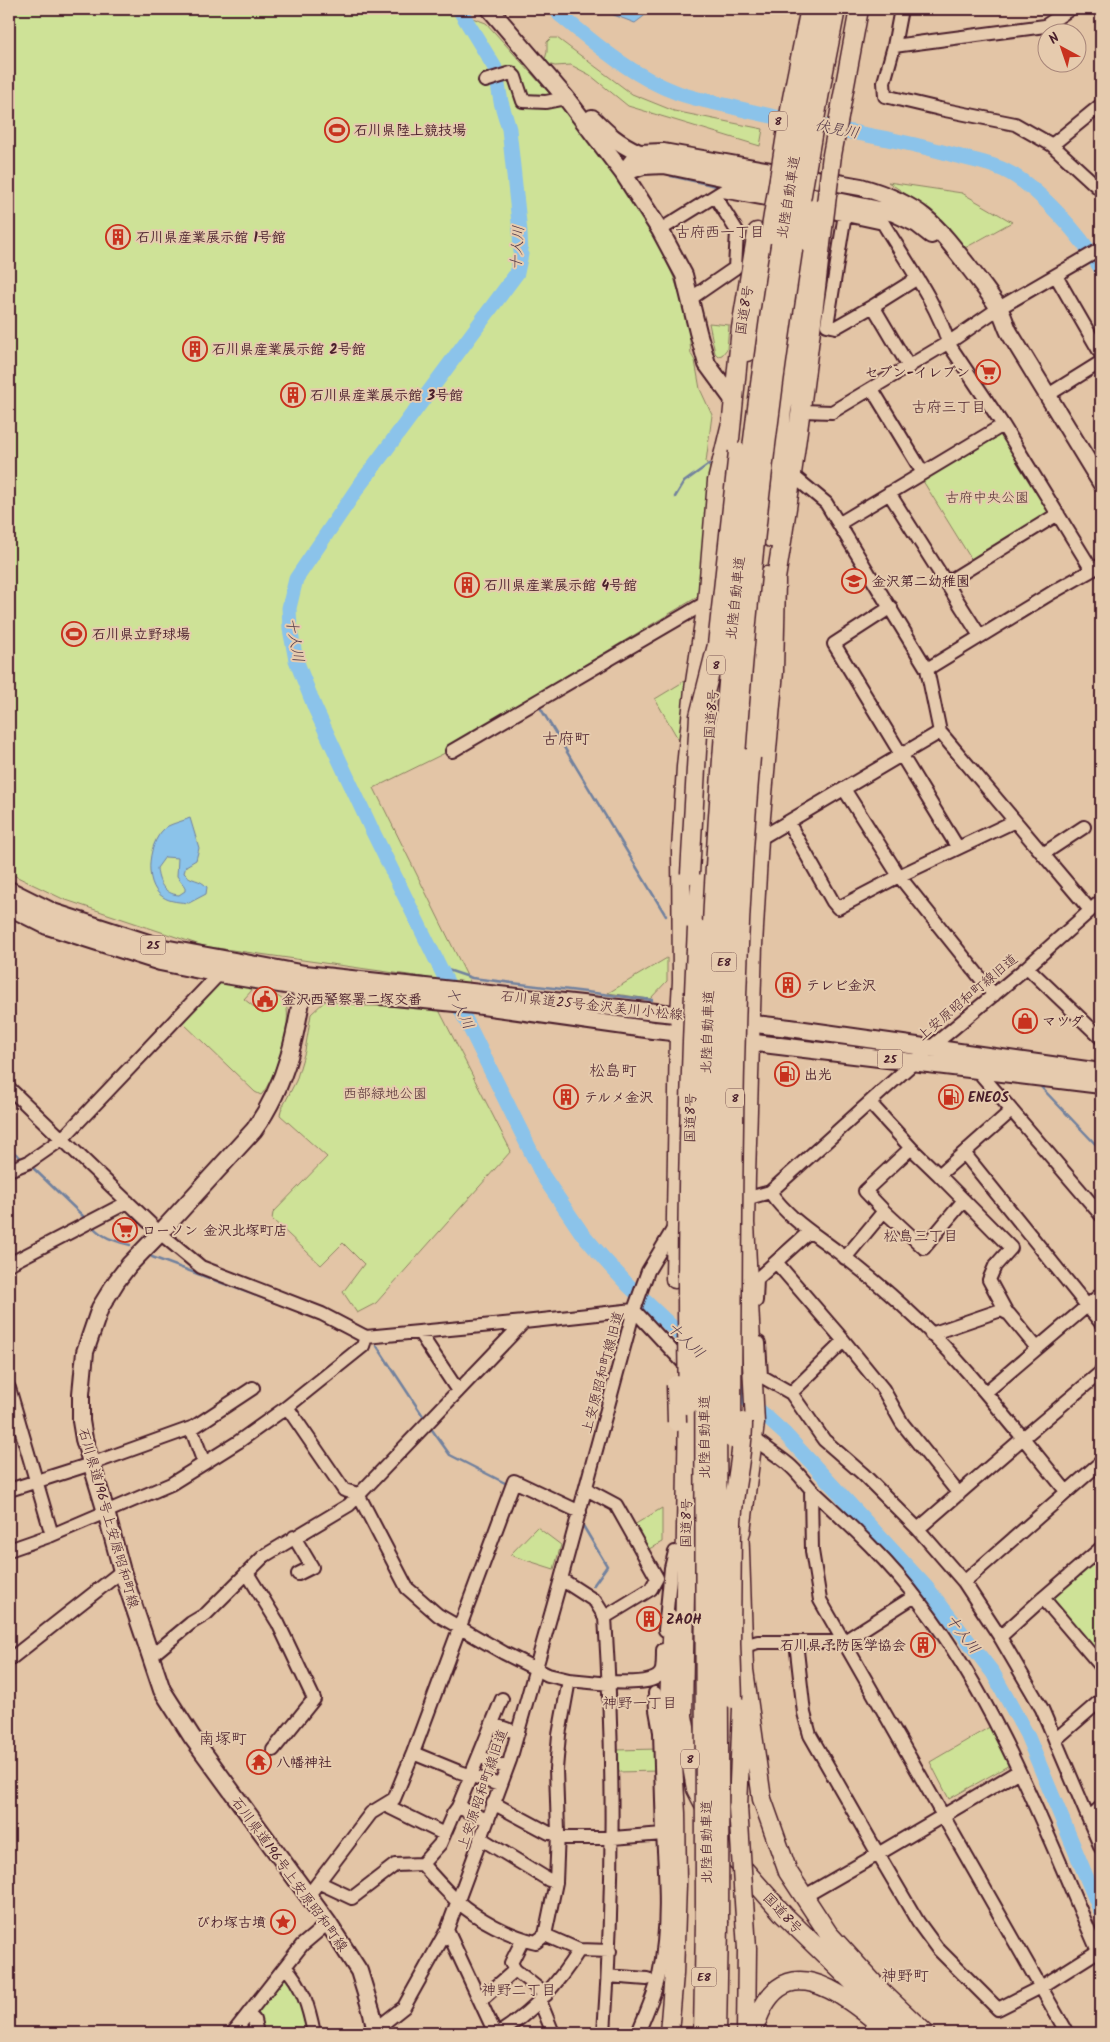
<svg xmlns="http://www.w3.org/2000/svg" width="1110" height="2042" font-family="Kalam,'Klee One',sans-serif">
	<rect width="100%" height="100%" fill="#e3c5a6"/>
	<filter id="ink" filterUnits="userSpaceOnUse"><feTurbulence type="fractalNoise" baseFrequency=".02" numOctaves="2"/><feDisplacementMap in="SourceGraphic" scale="10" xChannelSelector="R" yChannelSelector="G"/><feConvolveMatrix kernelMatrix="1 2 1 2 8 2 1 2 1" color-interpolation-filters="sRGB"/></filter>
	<g filter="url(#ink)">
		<path fill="#cee297" stroke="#8c8061" d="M9 9H452L456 12 486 23 568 114 600 152 633 201 663 254 674 278 683 305 689 331 691 354 695 361 700 389 712 415 706 462 711 470 699 596 468 735 451 750 374 788 472 986 416 976 203 946 63 899 9 873Z
			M551 38H557L632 94 674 111 763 129 760 146 628 106 590 75 571 65 555 66 544 63 547 52V42Z
			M888 182 962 193 1012 222 965 248 934 213Z
			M709 323 729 325 727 349 722 355 718 356 715 353Z
			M1002 434 1051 512 973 562 923 481Z
			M688 679 681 744 655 699Z
			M667 958V981L650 999 608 993Z
			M221 980 253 989 244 999 263 1014 275 995C281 998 286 1001 287 1009 290 1029 275 1080 261 1095L255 1092 182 1022Z
			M325 1001 367 1006H413L438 1008 511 1151 376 1303 357 1313 343 1292 364 1264 343 1243 321 1265 272 1219 273 1213 327 1157 280 1115 281 1110 296 1081 305 1051 311 1014Z
			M662 1508V1542L649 1549 634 1525Z
			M537 1527 561 1545 554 1569 510 1555Z
			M1101 1554V1648L1097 1652 1049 1597Z
			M993 1725 1013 1763 949 1799 930 1762Z
			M658 1749 657 1771 618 1772 617 1750Z
			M287 1976 303 2005 310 2033H262L255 2013 282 1977Z"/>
		<path fill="#8bc3ea" stroke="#71819e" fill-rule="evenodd" d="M598 9H658L648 13 635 23Z
			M190 818 199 848 196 860 186 866 184 873C192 882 199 878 207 887L206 894 189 903C181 902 170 902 163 897 142 884 148 838 168 826 174 823 183 821 190 818ZM165 857 178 858 177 876 185 887V891L179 895C164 894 158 882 157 868Z"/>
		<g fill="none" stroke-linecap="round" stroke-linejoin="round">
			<path stroke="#71819e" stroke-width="2.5" d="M671 176 721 187
				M675 497 684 482 709 464
				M541 709 666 916
				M439 967 472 978 652 1000
				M783 1036 873 1049
				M1041 1087 1101 1150
				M9 1149 24 1160
				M30 1165 85 1218
				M93 1227C103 1238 116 1241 130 1245
				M152 1257 276 1303
				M377 1346 425 1419
				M430 1427 450 1455 509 1485
				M536 1498 571 1515
				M582 1524 607 1566 593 1586"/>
			<path stroke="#8bc3ea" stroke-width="15" d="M459 9 495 68 501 102 509 129 520 232 521 254 517 273 359 486 296 579 289 608 290 629 296 660 315 708 371 828 543 1176 581 1232 604 1259 627 1284 693 1347
				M557 9 559 14C596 45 632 76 678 93 694 99 712 102 729 106 804 126 883 134 957 156 972 160 990 163 1004 170 1038 186 1082 237 1101 269
				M727 1381 785 1434 928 1589 993 1673 1027 1735 1101 1912"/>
			<defs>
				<path id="minor" d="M901 9 894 46 884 82 885 96 940 109 1015 124 1052 145 1101 190
					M894 46 1045 26 1070 9
					M485 81 511 73 515 77 523 101 546 102 566 98
					M1052 145 1101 105
					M818 209 883 223C903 257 939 306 948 343L1003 425 1092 570
					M845 214 827 325 836 327 873 306
					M660 230 723 191 783 202
					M1056 276 1101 354
					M690 299 735 268 737 231 715 196
					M909 367 873 306 916 279
					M872 389 923 473
					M1048 395 1101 362
					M802 411 832 412 954 339 999 308 1101 249
					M791 474 826 503 927 669
					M889 493 980 636
					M840 523 1003 425
					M946 583 1058 514
					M891 607 834 644 958 848
					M452 751 707 602
					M844 789 899 876 994 995
					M788 822 833 902 838 908 899 876 1015 821
					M759 839 940 732
					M1043 854 1084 827
					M1090 910 940 732 927 669 1053 592 1101 565
					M1027 967 1101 1038
					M978 1071 1101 1215
					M9 1088 160 1233 201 1267 322 1314 366 1337 524 1322 634 1310
					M870 1103 911 1148
					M964 1153 1101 1323
					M9 1170 29 1162 62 1139 219 974
					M939 1175 1011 1248 995 1266 989 1280 1007 1313
					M770 1192C788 1218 813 1233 838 1252 866 1273 894 1297 919 1321 957 1357 990 1398 1023 1438L1101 1372
					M738 1201 770 1192 930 1048 1027 967 1101 901
					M884 1211 924 1248 964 1200
					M845 1258 884 1211 865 1191 911 1148 939 1175 1011 1111
					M776 1262 844 1341
					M9 1264 128 1202
					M756 1301 757 1279 809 1232
					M634 1310 690 1370
					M419 1332 458 1391
					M931 1334 1001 1310 1009 1314 1037 1348
					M759 1343 761 1376 791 1393 824 1440 863 1474 918 1529 964 1582 1000 1637 1042 1709 1101 1848
					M9 1388 52 1535
					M986 1392 1101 1294
					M791 1393 844 1341 883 1389 902 1423 959 1494
					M287 1407 344 1490 358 1494 407 1588 438 1615 504 1653 548 1675 569 1680 610 1684
					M191 1428 204 1463
					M750 1434C761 1446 775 1453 788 1464 798 1472 805 1483 814 1492 852 1527 890 1562 921 1604 1000 1707 1046 1833 1098 1951L1041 1987 998 2009 937 1948 918 1922 878 1854 1019 1771
					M586 1489 616 1505 657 1578 651 1589 605 1617C614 1756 614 1894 604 2033
					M811 1489 812 1551 820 1600 1067 2033
					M9 1490 91 1464 194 1427 253 1388
					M918 1529 1023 1438 1066 1491
					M294 1537 312 1567 298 1574
					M9 1550 52 1535 171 1484 238 1442 287 1407 363 1346 366 1337
					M247 1573 264 1556 349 1505 524 1322
					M561 1579 595 1601 605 1617
					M964 1582 1101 1462
					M1043 1598 1101 1548
					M665 1630 671 1568 675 1552
					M1000 1637 1043 1598 1101 1666
					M796 1642 804 1713 810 1735 878 1854 812 1892 806 1901
					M744 1646 758 1642H843L915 1596
					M150 1657 191 1623 206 1614 247 1573 278 1623 314 1699 273 1750
					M9 1660 122 1571
					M569 1680 559 1735 556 1769 558 1832 556 1882 545 1935 579 1950 610 1951
					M610 1682C623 1682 658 1686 662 1670 663 1664 663 1656 663 1650
					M492 1724 518 1733
					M1055 1740 1101 1700
					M413 1753 457 1771 500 1785
					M479 1756 507 1768
					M493 1803 549 1833 558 1832
					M385 1805 444 1834
					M458 1807 487 1820
					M1089 1818 1101 1807
					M480 1838 549 1880 556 1882
					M558 1838H613L663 1834 660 1732 656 1710 655 1693
					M422 1864C433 1876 444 1889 457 1901 476 1918 511 1937 536 1942L545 1935
					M320 1883 352 1898 395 1865 422 1864 440 1844 453 1814 458 1807 502 1699
					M308 1896 371 1813 394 1799 413 1753 514 1481 580 1512
					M447 1930 495 2033
					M285 1967C303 1985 309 2009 314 2033
					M515 1970 546 1995
					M608 1976 647 1979
					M480 2001 515 1970 511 1963 523 1939
					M540 2001 553 2033
					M248 2014 254 2020 257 2033
					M375 2030 404 2007 447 1930 510 1760 561 1579 634 1310 648 1271 675 1226
					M233 2033 302 1945 328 1923
					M499 2033C533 2012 558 1984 579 1950
					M638 2033C645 2015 655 1995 659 1975 669 1929 666 1881 663 1834"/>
				<path id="major" d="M490 9 566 98 623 173 660 230 684 275 698 332 707 364 734 401
					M592 118C609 135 616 142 639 153
					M623 173 639 153 663 152 861 187C920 204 934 222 971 270 980 282 990 294 998 307 1003 314 1005 324 1009 332L1101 483
					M623 173 643 166 664 165 894 213 917 224 931 235
					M9 890 53 912 164 948 305 974 693 1016
					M9 907 47 926 160 962 219 974 303 988 475 1005 653 1030 692 1034
					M305 974C297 1032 288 1082 254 1130L160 1233 129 1265 116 1282 100 1308 85 1352 81 1394V1421L84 1439 106 1512 122 1571 162 1690 192 1737 328 1923 359 1971 372 2013 376 2033
					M737 1022 790 1028 1101 1072
					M739 1041 1101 1085"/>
				<path id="highway" d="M747 352 757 307 770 234
					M730 439 741 328 757 232
					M771 538 782 410 790 373 808 242
					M774 591C793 476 808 360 821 244
					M759 653 766 576
					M751 757 757 691 766 641
					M697 928 715 677
					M675 1279 679 1032 682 981 681 850 686 767 694 689 707 602 717 481 730 427
					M688 1405 683 1716 696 1789 728 1851 784 1915 905 2033
					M739 1522 744 1670 762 1799 788 1872 828 1933 882 1992 925 2033
					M741 1532 755 1423 745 1223 746 1175 753 945 759 839 774 671 776 581
					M738 1807 742 1708
					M669 2033 674 1974 677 1884 676 1813 669 1702 673 1620
					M703 2033 705 1922
					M717 2033 719 1923
					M746 2033 747 1949
					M753 2033C779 1940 842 1993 888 2031"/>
			</defs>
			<use href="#minor" stroke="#4a1f2b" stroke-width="16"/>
			<use href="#major" stroke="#4a1f2b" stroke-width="20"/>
			<use href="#highway" stroke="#4a1f2b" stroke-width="21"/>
			<use href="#minor" stroke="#e6cbae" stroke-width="12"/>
			<use href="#major" stroke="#e6cbae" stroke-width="16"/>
			<use href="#highway" stroke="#e6cbae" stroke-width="18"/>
			<defs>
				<path id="highway-bridge" d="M770 234 792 98 809 13
					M808 242 813 209
					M821 244 832 155 859 9
					M690 874 699 716 717 645 738 452
					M676 1385 677 1422
					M688 1405C685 1246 689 1087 697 928
					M732 1439C733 1212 731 984 751 757
					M733 1699 731 1644 732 1522C734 1488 743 1456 743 1422
					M738 1807 747 1949
					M705 1922 704 1160C711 774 746 388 822 9
					M719 1923C721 1633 712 1343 721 1054 731 704 767 352 836 9"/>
			</defs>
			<use href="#highway-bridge" stroke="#4a1f2b" stroke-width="21" stroke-linecap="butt"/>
			<use href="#highway-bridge" stroke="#e6cbae" stroke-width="18"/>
		</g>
	</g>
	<defs>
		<symbol id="stadium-ring" viewBox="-11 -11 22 22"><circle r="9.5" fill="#e6cbae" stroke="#c8321e" stroke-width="1.5"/><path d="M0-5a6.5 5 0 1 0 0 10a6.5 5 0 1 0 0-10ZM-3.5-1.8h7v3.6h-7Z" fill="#c8321e"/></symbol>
		<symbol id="building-ring" viewBox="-11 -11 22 22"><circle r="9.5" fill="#e6cbae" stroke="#c8321e" stroke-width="1.5"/><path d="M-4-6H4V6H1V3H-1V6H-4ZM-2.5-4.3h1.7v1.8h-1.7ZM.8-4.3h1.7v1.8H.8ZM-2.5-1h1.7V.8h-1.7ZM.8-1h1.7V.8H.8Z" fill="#c8321e"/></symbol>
		<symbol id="supermarket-ring" viewBox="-11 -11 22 22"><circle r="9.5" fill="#e6cbae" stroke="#c8321e" stroke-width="1.5"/><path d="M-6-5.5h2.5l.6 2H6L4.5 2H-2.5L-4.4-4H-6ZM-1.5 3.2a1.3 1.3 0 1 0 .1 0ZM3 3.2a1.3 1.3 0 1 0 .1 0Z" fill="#c8321e"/></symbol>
		<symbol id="school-ring" viewBox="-11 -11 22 22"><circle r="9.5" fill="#e6cbae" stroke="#c8321e" stroke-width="1.5"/><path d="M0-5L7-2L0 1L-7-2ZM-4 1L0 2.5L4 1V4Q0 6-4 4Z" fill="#c8321e"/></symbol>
		<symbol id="civic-ring" viewBox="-11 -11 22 22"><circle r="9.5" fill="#e6cbae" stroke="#c8321e" stroke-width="1.5"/><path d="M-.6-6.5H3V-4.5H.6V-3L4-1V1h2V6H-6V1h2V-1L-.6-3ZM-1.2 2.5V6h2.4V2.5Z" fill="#c8321e"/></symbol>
		<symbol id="shop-ring" viewBox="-11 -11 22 22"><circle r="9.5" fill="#e6cbae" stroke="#c8321e" stroke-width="1.5"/><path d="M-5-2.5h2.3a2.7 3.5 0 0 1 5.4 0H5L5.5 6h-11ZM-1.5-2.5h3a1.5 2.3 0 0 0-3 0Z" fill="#c8321e"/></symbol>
		<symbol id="fuel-ring" viewBox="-11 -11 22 22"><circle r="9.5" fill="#e6cbae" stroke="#c8321e" stroke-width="1.5"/><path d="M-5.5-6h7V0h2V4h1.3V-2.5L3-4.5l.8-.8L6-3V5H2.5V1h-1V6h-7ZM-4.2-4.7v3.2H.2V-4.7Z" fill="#c8321e"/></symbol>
		<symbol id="temple-ring" viewBox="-11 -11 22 22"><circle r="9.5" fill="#e6cbae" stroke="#c8321e" stroke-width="1.5"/><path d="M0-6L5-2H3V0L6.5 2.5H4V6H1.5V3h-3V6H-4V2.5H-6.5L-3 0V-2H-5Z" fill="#c8321e"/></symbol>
		<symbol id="sight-ring" viewBox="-11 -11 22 22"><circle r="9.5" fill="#e6cbae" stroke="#c8321e" stroke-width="1.5"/><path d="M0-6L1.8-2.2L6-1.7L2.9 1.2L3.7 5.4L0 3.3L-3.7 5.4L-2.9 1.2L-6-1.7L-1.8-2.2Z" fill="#c8321e"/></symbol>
	</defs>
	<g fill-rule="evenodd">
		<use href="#stadium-ring" x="323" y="116" width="28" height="28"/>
		<use href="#building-ring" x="104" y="223" width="28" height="28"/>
		<use href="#building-ring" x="181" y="335" width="28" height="28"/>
		<use href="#supermarket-ring" x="974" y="358" width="28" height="28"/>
		<use href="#building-ring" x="279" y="381" width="28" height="28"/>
		<use href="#school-ring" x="840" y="567" width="28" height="28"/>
		<use href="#building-ring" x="453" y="571" width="28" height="28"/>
		<use href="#stadium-ring" x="60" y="620" width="28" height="28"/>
		<use href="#building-ring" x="774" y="971" width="28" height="28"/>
		<use href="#civic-ring" x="251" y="985" width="28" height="28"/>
		<use href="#shop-ring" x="1011" y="1007" width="28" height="28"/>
		<use href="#fuel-ring" x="773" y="1060" width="28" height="28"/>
		<use href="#building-ring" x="552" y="1083" width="28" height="28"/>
		<use href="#fuel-ring" x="937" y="1083" width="28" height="28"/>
		<use href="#supermarket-ring" x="111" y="1216" width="28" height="28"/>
		<use href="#building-ring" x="635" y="1605" width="28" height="28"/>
		<use href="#building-ring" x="909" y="1631" width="28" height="28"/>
		<use href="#temple-ring" x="245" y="1748" width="28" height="28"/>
		<use href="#sight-ring" x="269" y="1908" width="28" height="28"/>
	</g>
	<g text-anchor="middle" stroke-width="4" stroke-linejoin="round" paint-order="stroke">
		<g fill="#e6cbae" stroke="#795352" stroke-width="1">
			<rect x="769" y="111.5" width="18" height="19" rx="4"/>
			<rect x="707" y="655.5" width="18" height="19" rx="4"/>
			<rect x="140.5" y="935.5" width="25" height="19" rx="4"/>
			<rect x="711.5" y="952.5" width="25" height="19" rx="4"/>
			<rect x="877.5" y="1049.5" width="25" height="19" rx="4"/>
			<rect x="726" y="1088.5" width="18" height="19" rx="4"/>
			<rect x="681" y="1749.5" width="18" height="19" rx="4"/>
			<rect x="691.5" y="1967.5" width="25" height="19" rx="4"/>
		</g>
		<g font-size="12" font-weight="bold" fill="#4a1f2b">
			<text x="778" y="125">8</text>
			<text x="716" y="669">8</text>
			<text x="153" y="949">25</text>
			<text x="724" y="966">E8</text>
			<text x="890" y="1063">25</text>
			<text x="735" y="1102">8</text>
			<text x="690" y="1763">8</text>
			<text x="704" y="1981">E8</text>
		</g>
		<g font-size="14" font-weight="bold" fill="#4a1f2b" stroke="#e6cbae" text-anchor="start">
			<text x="354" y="135">石川県陸上競技場</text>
			<text x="136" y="242">石川県産業展示館 1号館</text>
			<text x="212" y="354">石川県産業展示館 2号館</text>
			<text x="970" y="377" text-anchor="end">セブン-イレブン</text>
			<text x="310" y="400">石川県産業展示館 3号館</text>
			<text x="872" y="586">金沢第二幼稚園</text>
			<text x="484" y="590">石川県産業展示館 4号館</text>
			<text x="92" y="639">石川県立野球場</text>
			<text x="806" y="990">テレビ金沢</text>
			<text x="282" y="1004">金沢西警察署二塚交番</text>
			<text x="1042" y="1026">マツダ</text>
			<text x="804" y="1079">出光</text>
			<text x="584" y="1102">テルメ金沢</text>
			<text x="968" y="1102">ENEOS</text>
			<text x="142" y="1235">ローソン 金沢北塚町店</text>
			<text x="666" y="1624">ZAOH</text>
			<text x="906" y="1650" text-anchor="end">石川県予防医学協会</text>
			<text x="276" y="1767">八幡神社</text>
			<text x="266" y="1927" text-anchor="end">びわ塚古墳</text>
		</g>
		<g font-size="14" fill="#4a1f2b" stroke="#e6cbae">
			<text transform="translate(788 197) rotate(-81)" y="5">北陸自動車道</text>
			<text transform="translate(744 310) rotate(-81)" y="5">国道8号</text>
			<text transform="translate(735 598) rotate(-84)" y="5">北陸自動車道</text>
			<text transform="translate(711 714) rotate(-85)" y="5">国道8号</text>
			<text transform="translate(967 997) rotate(-40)" y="5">上安原昭和町線旧道</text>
			<text transform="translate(592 1005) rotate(6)" y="5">石川県道25号金沢美川小松線</text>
			<text transform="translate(707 1032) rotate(-88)" y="5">北陸自動車道</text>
			<text transform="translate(690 1118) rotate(-89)" y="5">国道8号</text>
			<text transform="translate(602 1372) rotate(-75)" y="5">上安原昭和町線旧道</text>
			<text transform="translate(704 1437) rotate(-90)" y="5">北陸自動車道</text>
			<text transform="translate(109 1518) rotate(74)" y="5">石川県道196号上安原昭和町線</text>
			<text transform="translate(686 1523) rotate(-89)" y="5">国道8号</text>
			<text transform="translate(482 1789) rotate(-71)" y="5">上安原昭和町線旧道</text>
			<text transform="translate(706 1842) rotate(-90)" y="5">北陸自動車道</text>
			<text transform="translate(290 1874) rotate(54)" y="5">石川県道196号上安原昭和町線</text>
			<text transform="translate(783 1913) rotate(47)" y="5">国道8号</text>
		</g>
		<g font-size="14" fill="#573236" stroke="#e6cbae">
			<text x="987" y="502">古府中央公園</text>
			<text x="385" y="1098">西部緑地公園</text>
		</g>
		<g font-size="15" font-style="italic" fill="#543848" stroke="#e6cbae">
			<text transform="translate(837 129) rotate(11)" y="5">伏見川</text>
			<text transform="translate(517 248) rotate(-86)" y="5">十人川</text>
			<text transform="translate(295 640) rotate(80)" y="5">十人川</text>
			<text transform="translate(460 1008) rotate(64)" y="5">十人川</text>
			<text transform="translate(686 1340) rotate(43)" y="5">十人川</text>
			<text transform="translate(963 1634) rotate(52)" y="5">十人川</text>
		</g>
		<g font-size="15" fill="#4a1f2b" stroke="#e6cbae">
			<text x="720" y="237">古府西一丁目</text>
			<text x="949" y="412">古府三丁目</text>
			<text x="921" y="1241">松島三丁目</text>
			<text x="640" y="1708">神野一丁目</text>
			<text x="519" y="1995">神野二丁目</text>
		</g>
		<g font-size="16" fill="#4a1f2b" stroke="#e6cbae">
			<text x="566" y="744">古府町</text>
			<text x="613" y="1076">松島町</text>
			<text x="223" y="1744">南塚町</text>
			<text x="905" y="1981">神野町</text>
		</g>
	</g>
	<rect width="1110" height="2042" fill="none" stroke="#e6cbae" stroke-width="30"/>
	<rect x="15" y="15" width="1080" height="2012" fill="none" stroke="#4a1f2b" stroke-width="2" filter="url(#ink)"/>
	<g transform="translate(1062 48) rotate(320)"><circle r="24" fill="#e6cbae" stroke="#a8867a"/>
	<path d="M0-4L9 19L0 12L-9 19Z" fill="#c8321e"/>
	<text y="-8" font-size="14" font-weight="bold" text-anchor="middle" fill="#4a1f2b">N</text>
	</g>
</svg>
